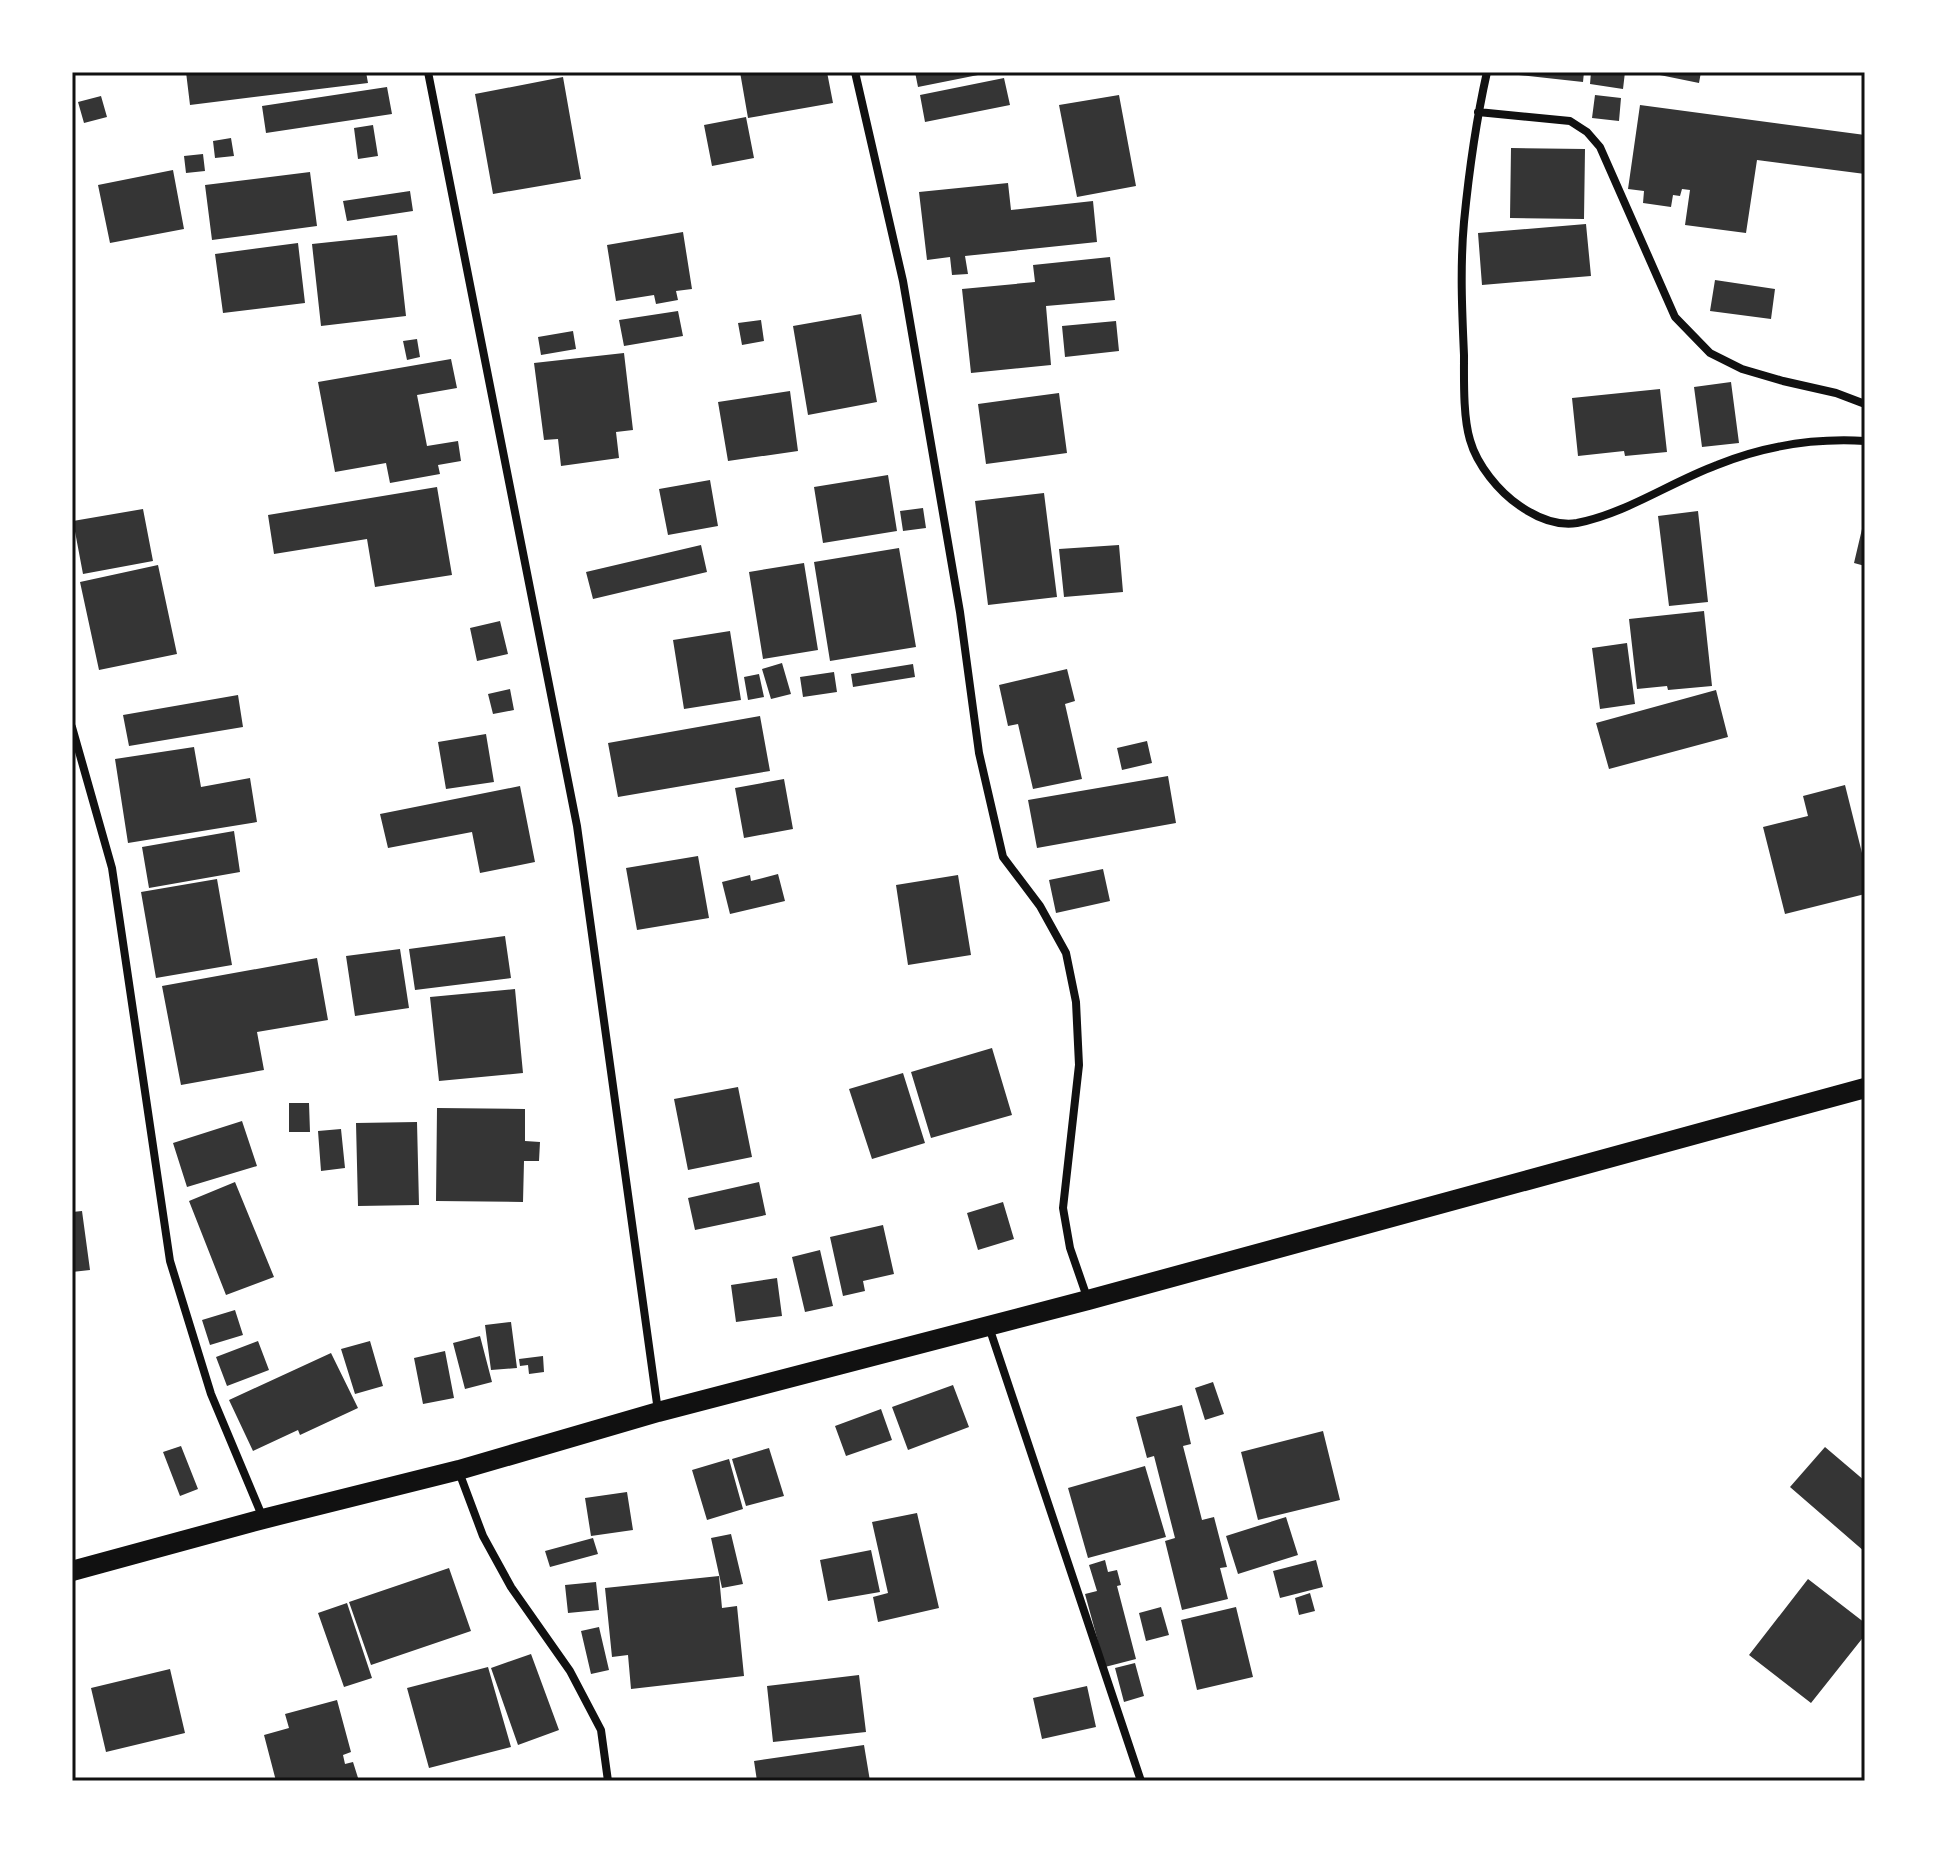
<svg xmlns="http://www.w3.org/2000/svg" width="1937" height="1853" font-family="'Public Sans',sans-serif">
	<rect width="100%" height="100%" fill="#fff"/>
	<path fill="#353535" d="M186 72H366L368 83 190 105Z
		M740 72H827L833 103 748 118Z
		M915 72H987L988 73 918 87Z
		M1509 72H1584L1583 82 1509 74Z
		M1591 72H1625L1623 89 1590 84Z
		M1650 72H1701L1699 83 1650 73Z
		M563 77 581 179 493 194 475 94Z
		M1004 78 1010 105 925 122 920 95Z
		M387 87 392 114 266 133 262 106Z
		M1119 95 1136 186 1077 197 1059 105Z
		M1595 95 1621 98 1619 121 1592 118Z
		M101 96 107 117 84 123 78 102Z
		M1640 105 1865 135V174L1757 160 1746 233 1685 225 1690 190 1682 189 1680 196 1673 195 1671 207 1643 203 1644 191 1628 189Z
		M746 117 754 158 712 166 704 125Z
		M373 125 378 156 358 159 354 128Z
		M231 138 234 156 215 158 213 141Z
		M1511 148 1585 149 1584 219 1510 218Z
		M203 154 205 171 186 173 184 156Z
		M173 170 184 229 110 243 98 185Z
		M310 172 317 226 212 240 205 185Z
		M1008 183 1011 210 1093 201 1097 242 965 256 968 274 952 275 950 257 927 260 919 192Z
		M410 191 413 211 347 221 343 201Z
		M1586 224 1591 276 1482 285 1478 233Z
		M683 232 692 289 676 291 678 300 656 304 654 295 616 301 607 245Z
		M397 235 406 316 321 326 312 244Z
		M298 243 305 303 223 313 215 254Z
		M1110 257 1115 300 1046 306 1051 365 971 373 962 289 1035 282 1033 265Z
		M1715 280 1775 289 1771 319 1710 311Z
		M678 311 683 336 624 346 619 320Z
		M861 314 877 402 808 415 793 326Z
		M761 320 764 341 742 345 738 323Z
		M1116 321 1119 351 1065 357 1062 326Z
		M573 331 576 349 541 355 538 337Z
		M417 339 420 357 407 360 403 341Z
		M624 353 633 430 616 432 619 458 561 466 558 439 544 440 534 363Z
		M451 359 457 388 417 395 427 446 458 441 461 461 438 465 440 474 390 483 386 463 335 472 318 382Z
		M1731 382 1739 443 1702 447 1694 387Z
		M1660 389 1667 452 1625 456 1624 451 1578 456 1572 398Z
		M790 391 798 451 728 461 718 402Z
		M1059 393 1067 453 986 464 978 404Z
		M888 475 897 531 823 543 814 487Z
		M710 480 718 526 668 535 659 489Z
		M437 487 452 575 375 587 367 539 274 554 268 515Z
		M1044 493 1057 597 988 605 975 501Z
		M923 508 926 528 903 531 900 511Z
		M143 509 153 561 83 574 73 521Z
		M1698 511 1708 602 1669 606 1658 516Z
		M1862 529 1865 530V566L1854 563Z
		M701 545 707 572 593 599 586 572Z
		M1119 545 1123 592 1064 597 1059 549Z
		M899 548 916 647 830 661 814 562Z
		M804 563 818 650 763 659 749 572Z
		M158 565 177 654 99 670 80 582Z
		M1704 611 1712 686 1668 690 1667 686 1637 689 1629 619Z
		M500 621 508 654 477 661 470 628Z
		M730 631 741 700 684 709 673 640Z
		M1627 643 1635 704 1600 709 1592 648Z
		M782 663 791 694 771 699 762 669Z
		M913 664 915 677 853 687 851 674Z
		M1067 669 1075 701 1065 704 1082 779 1033 789 1018 724 1008 726 999 685Z
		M834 672 837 692 803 697 800 677Z
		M759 674 764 697 748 700 744 677Z
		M510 689 514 710 493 714 488 694Z
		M1716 690 1728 737 1609 769 1596 723Z
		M238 695 243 727 129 746 123 715Z
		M760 716 770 771 618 797 608 743Z
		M486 734 494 782 446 789 438 742Z
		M1147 741 1152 763 1122 770 1117 748Z
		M194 747 201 787 250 778 257 822 128 843 115 759Z
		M1168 776 1176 823 1037 848 1028 800Z
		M784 779 793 829 744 838 735 788Z
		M1845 785 1865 865V894L1785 914 1763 827 1808 816 1803 796Z
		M520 786 535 862 480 873 472 832 388 848 380 814Z
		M234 831 240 872 149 888 142 847Z
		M698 856 709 918 637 930 626 868Z
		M1103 869 1110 901 1056 913 1049 880Z
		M778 874 785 901 730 914 722 882 750 875 751 881Z
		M958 875 971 955 908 965 896 885Z
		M217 879 232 965 156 978 141 892Z
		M505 936 511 978 415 990 409 949Z
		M400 949 409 1008 355 1016 346 956Z
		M317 958 328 1020 257 1032 264 1070 181 1085 162 986Z
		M515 989 523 1073 439 1081 430 997Z
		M992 1048 1012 1115 931 1138 911 1072Z
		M903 1073 925 1143 872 1159 849 1089Z
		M738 1087 752 1157 688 1170 674 1099Z
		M289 1103H309L310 1132H289Z
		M437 1108 525 1109V1141L540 1142 539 1161H524L523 1202 436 1201Z
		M242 1121 257 1166 187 1187 173 1143Z
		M417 1122 419 1205 358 1206 356 1123Z
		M341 1129 345 1168 321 1171 318 1131Z
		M235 1182 274 1277 226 1295 189 1201Z
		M759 1182 766 1215 695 1230 688 1198Z
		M1003 1202 1014 1239 978 1250 967 1213Z
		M82 1211 90 1270 72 1272V1212Z
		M883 1225 894 1274 863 1281 865 1291 843 1296 830 1237Z
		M820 1250 833 1306 805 1312 792 1257Z
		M777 1278 782 1316 736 1322 731 1285Z
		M235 1310 243 1335 210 1345 202 1320Z
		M511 1322 517 1368 491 1370 485 1325Z
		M480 1336 492 1382 465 1389 453 1343Z
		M258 1341 269 1370 227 1386 216 1357Z
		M370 1341 383 1386 355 1394 341 1349Z
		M445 1351 454 1398 423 1404 414 1358Z
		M331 1353 358 1408 300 1435 298 1430 253 1451 229 1400Z
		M543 1356 544 1372 529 1374 528 1365 520 1366 519 1359Z
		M1213 1382 1224 1414 1205 1420 1195 1388Z
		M953 1385 969 1427 908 1450 892 1407Z
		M1182 1405 1191 1444 1183 1446 1202 1520 1214 1517 1227 1567 1220 1568 1228 1599 1182 1610 1165 1541 1175 1538 1154 1456 1147 1458 1136 1417Z
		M881 1409 892 1440 846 1456 835 1426Z
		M1323 1431 1340 1500 1258 1520 1241 1452Z
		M181 1446 198 1489 180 1496 163 1452Z
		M1825 1447 1865 1481V1552L1790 1487Z
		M769 1448 784 1496 746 1506 732 1459Z
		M729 1459 743 1509 707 1520 692 1470Z
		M1145 1466 1166 1537 1088 1558 1068 1488Z
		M627 1492 633 1530 591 1536 585 1498Z
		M917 1513 939 1608 878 1622 873 1597 888 1593 872 1522Z
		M1286 1517 1298 1555 1238 1574 1226 1536Z
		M731 1534 743 1584 722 1588 711 1538Z
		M593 1538 598 1554 550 1567 545 1551Z
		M871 1550 880 1592 828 1601 820 1560Z
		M1105 1560 1108 1572 1117 1570 1121 1585 1117 1586 1136 1659 1105 1667 1085 1594 1097 1591 1089 1565Z
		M1316 1560 1323 1587 1280 1598 1273 1571Z
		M449 1568 471 1631 371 1665 349 1602Z
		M719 1576 722 1608 737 1606 744 1676 631 1689 628 1655 612 1657 605 1588Z
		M1808 1579 1865 1623V1635L1811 1703 1749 1655Z
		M596 1582 599 1610 568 1613 565 1585Z
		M1310 1593 1315 1611 1299 1615 1295 1598Z
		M347 1603 372 1678 344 1687 318 1613Z
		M1161 1607 1169 1635 1146 1641 1139 1613Z
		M1236 1607 1253 1677 1197 1690 1181 1620Z
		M599 1627 609 1670 591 1674 581 1631Z
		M531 1654 559 1730 518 1745 491 1668Z
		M1135 1663 1144 1696 1124 1702 1115 1668Z
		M488 1667 511 1747 429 1768 407 1688Z
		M170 1669 185 1733 106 1752 91 1688Z
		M859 1675 866 1732 773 1742 767 1686Z
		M1087 1686 1096 1727 1042 1739 1033 1698Z
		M337 1700 351 1752 343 1755 345 1764 353 1762 359 1781H276L264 1735 289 1728 285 1714Z
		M864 1745 870 1781H757L754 1761Z"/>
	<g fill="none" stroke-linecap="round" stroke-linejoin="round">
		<path stroke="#111" stroke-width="8" d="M428 72 577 826 658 1411
			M855 72 903 281 960 612 979 753 1003 857 1040 906 1066 953 1076 1002 1079 1065 1063 1208 1070 1248 1088 1300
			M1487 72C1476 121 1469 171 1464 222 1460 266 1462 311 1464 355 1464 380 1463 417 1470 440 1477 465 1499 492 1520 506 1536 517 1557 526 1577 523 1627 513 1669 483 1717 465 1764 446 1814 438 1865 441
			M1478 112 1570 121 1587 132 1600 147 1675 317 1710 353 1742 369 1783 381 1836 393 1865 404
			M72 727 112 868 170 1261 211 1394 263 1518
			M989 1327 1141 1781
			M459 1472 483 1536 511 1587 570 1671 601 1730 608 1781"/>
		<path stroke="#111" stroke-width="20" d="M72 1571 263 1519 459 1470 658 1412 1088 1300 1865 1088"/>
	</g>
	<rect width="1937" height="1853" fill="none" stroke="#ffffff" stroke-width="148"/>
	<rect x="74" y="74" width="1789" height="1705" fill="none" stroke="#111" stroke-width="3"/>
</svg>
